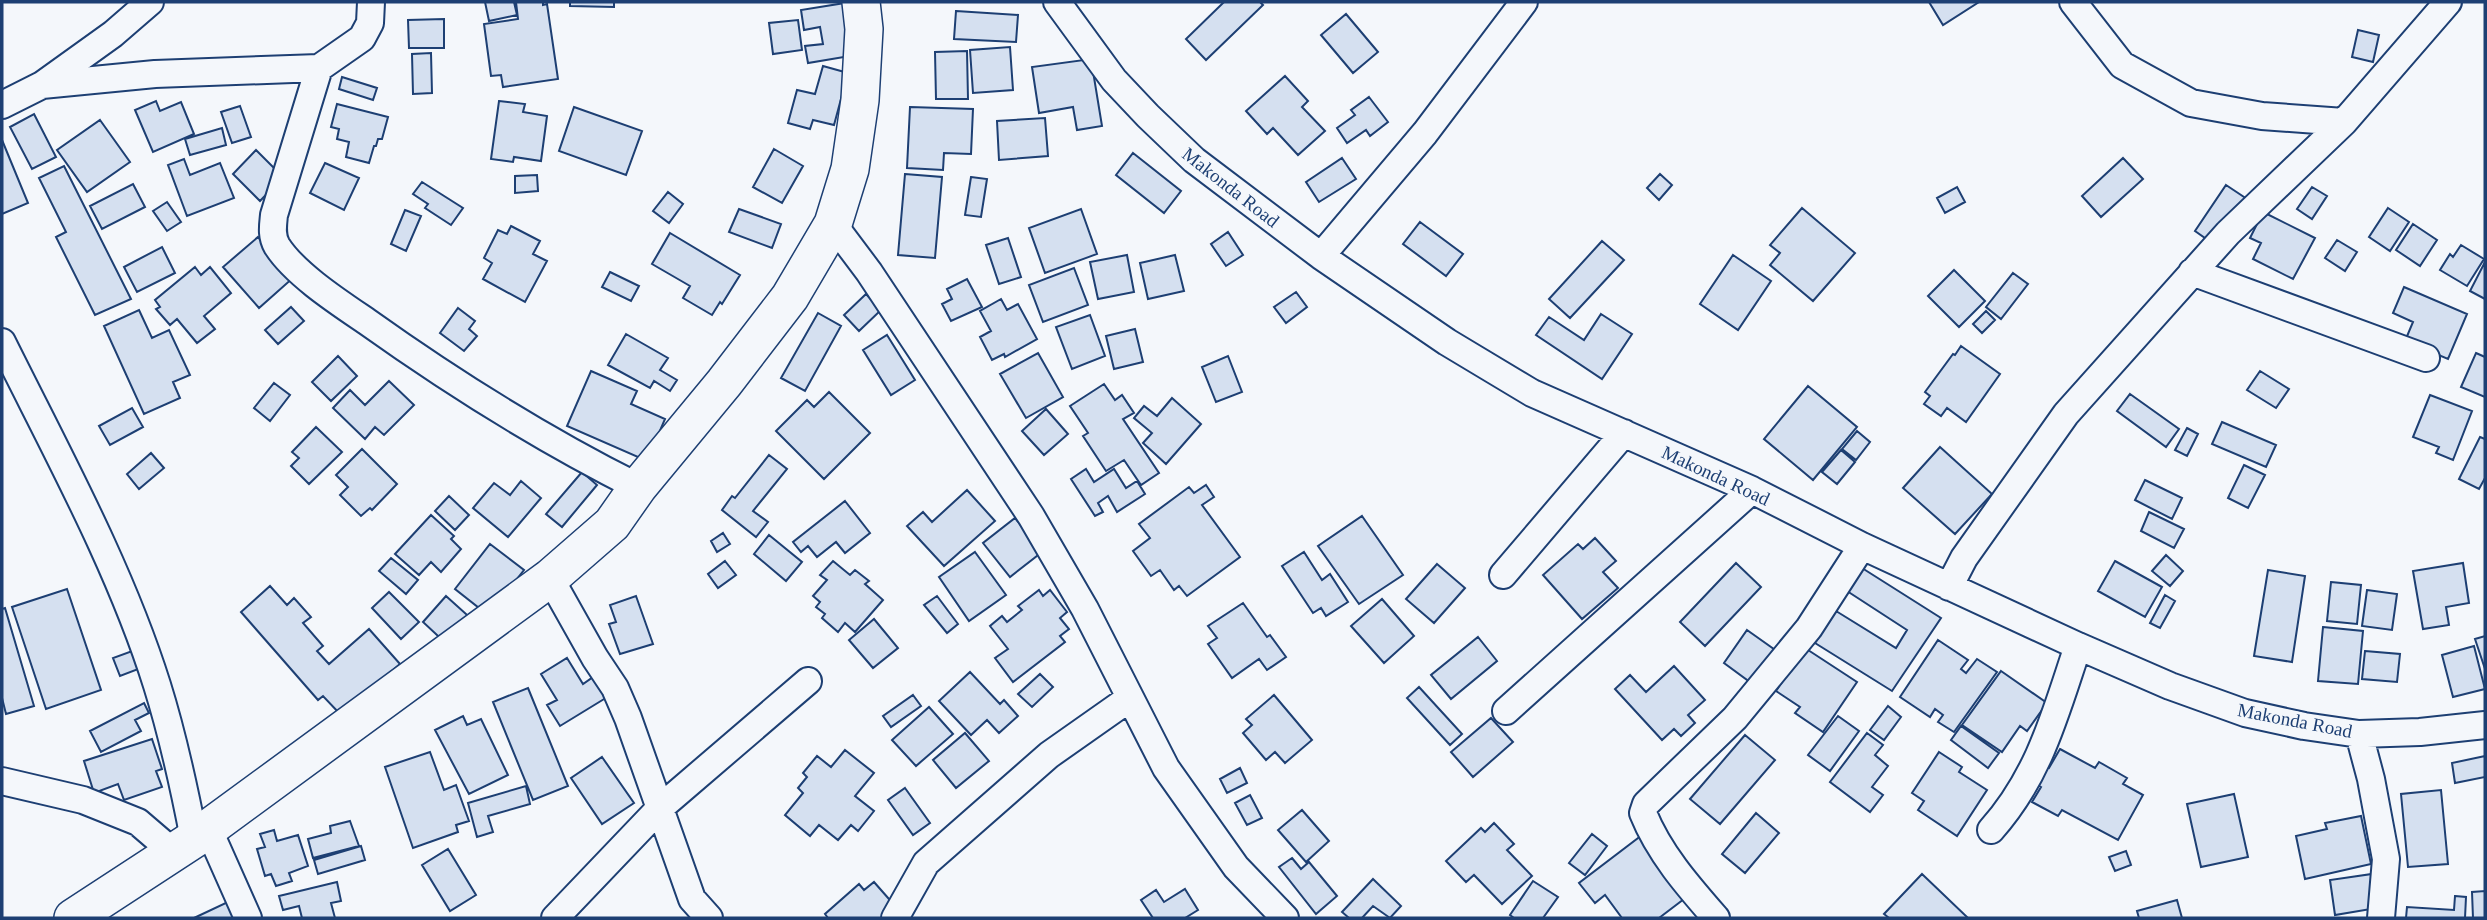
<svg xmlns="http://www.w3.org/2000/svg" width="2487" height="920" font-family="Georgia,serif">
	<rect width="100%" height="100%" fill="#f4f7fb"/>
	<path fill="#d5e0f0" stroke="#1d3f73" stroke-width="2" d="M485 2H514L517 15 489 21Z
		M516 2H543V5L547 4 558 79 503 87 501 75 491 76 484 24 518 19Z
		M570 2H614V7L570 6Z
		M1224 2H1260L1263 5 1206 60 1186 39Z
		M1929 2H1979L1943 25Z
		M845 3 856 55 808 63 805 46 823 44 820 27 804 30 801 10Z
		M956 11 1018 15 1016 42 954 39Z
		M1346 14 1378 52 1353 73 1321 35Z
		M444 19V48H409L408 20Z
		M798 20 802 50 773 54 769 23Z
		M2358 30 2379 35 2373 62 2352 57Z
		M1010 47 1013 90 973 93 970 50Z
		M967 51 968 99H936L935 52Z
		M431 53 432 93 413 94 412 54Z
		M1091 59 1102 126 1077 130 1073 107 1039 113 1032 67Z
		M823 66 848 73 834 125 813 120 810 129 788 123 797 90 815 94Z
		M1285 76 1308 101 1302 107 1325 131 1298 155 1273 128 1267 134 1246 111Z
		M342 77 377 88 373 100 339 89Z
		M1369 97 1388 122 1370 136 1366 130 1347 143 1337 128 1355 115 1351 110Z
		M156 101 160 111 181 102 194 134 153 152 135 110Z
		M499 101 525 104 523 112 547 116 541 161 514 157 513 162 491 159Z
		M337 104 388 117 382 139H378L376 146H374L369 163 346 157 349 142 337 139 339 129 331 127Z
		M240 106 251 137 232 143 221 112Z
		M574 107 642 131 626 175 559 151Z
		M910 107 973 109 971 154 944 153 943 170 907 168Z
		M34 114 56 157 32 169 10 127Z
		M1045 118 1048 156 999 160 997 121Z
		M100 120 130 162 87 192 57 150Z
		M222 128 226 145 190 155 185 139Z
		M2 140 28 203 2 214Z
		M774 149 803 166 782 203 753 187Z
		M256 150 283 177 260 201 233 174Z
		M1133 153 1181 191 1164 213 1116 175Z
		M1342 158 1356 179 1319 202 1306 182Z
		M2123 158 2143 179 2101 217 2082 196Z
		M184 159 190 175 220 163 234 198 187 216 168 165Z
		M325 163 359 178 344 210 310 193Z
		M64 166 131 299 95 315 56 237 66 232 39 178Z
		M905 174 942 177 935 258 898 255Z
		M1660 174 1672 185 1659 200 1647 188Z
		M537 175 538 191 515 193V176Z
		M971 177 987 179 981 217 965 215Z
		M422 182 463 208 451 225 425 208 428 204 413 194Z
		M133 184 145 207 102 229 90 206Z
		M2226 185 2247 199 2215 245 2195 231Z
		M1957 187 1965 202 1945 213 1937 198Z
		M2312 187 2327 196 2312 219 2297 209Z
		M668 192 683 204 669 223 653 211Z
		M167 202 181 222 167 231 153 211Z
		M1802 208 1855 253 1813 301 1770 265 1780 253 1770 245Z
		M2388 208 2409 222 2390 251 2369 237Z
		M739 209 781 224 772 248 729 232Z
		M1081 209 1097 254 1045 273 1029 228Z
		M405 210 421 216 406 251 391 244Z
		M2263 212 2315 238 2293 279 2253 259 2261 243 2250 238Z
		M1420 222 1463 254 1446 276 1403 244Z
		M2413 224 2437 240 2420 266 2396 250Z
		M511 226 540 241 533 254 547 261 525 302 483 279 492 263 484 258 498 230 507 234Z
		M1228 232 1243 255 1226 266 1211 244Z
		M670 233 740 275 722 304 720 302 712 315 683 298 690 286 652 264Z
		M258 237 294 277 259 308 223 267Z
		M1008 238 1021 277 999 284 986 245Z
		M2337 240 2357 252 2345 271 2325 258Z
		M1602 241 1624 260 1570 318 1549 299Z
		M2461 245 2484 259 2467 286 2440 270 2450 254 2453 257Z
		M162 247 175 273 137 292 124 267Z
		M1127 255 1134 292 1098 299 1090 262Z
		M1175 255 1184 291 1148 299 1140 263Z
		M1733 255 1771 281 1738 330 1700 304Z
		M2485 262V299L2470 291Z
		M195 267 201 275 210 267 231 293 204 316 215 329 197 343 177 319 170 325 156 309 160 307 155 300Z
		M1074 268 1088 305 1043 322 1029 285Z
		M1954 270 1985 301 1959 327 1928 296Z
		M610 272 639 286 631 301 602 287Z
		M2013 273 2028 284 2001 319 1986 307Z
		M967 279 982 307 951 321 942 304 952 299 947 289Z
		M2404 287 2467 314 2448 359 2405 341 2413 322 2393 313Z
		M1296 292 1307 307 1286 323 1274 307Z
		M866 294 881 310 859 331 844 315Z
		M1001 299 1007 310 1018 304 1037 339 1005 357 1004 354 992 360 980 337 991 331 980 311Z
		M291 307 304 321 278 344 265 330Z
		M458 308 475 321 469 329 477 336 464 351 440 333Z
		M139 310 152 338 169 330 190 375 173 382 180 398 144 414 104 326Z
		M1986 311 1995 320 1982 333 1973 324Z
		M818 313 841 326 805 391 781 378Z
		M1601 314 1632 334 1602 379 1536 335 1549 317 1584 340Z
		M1090 315 1105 356 1072 369 1056 327Z
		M1135 329 1143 362 1114 369 1106 336Z
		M626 334 668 358 660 370 677 380 670 391 654 381 650 388 608 365Z
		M887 335 915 380 891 395 863 350Z
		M1961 346 2000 374 1966 422 1947 408 1941 416 1924 404 1930 396 1925 392 1953 354 1955 355Z
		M1038 353 1063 397 1026 418 1000 374Z
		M2476 353 2485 357V397L2461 387Z
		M338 356 357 376 331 401 312 382Z
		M1228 356 1242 392 1216 402 1202 367Z
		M591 371 637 391 631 404 665 419 647 461 567 426Z
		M2260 371 2289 389 2276 408 2247 390Z
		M389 381 414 405 384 435 375 427 365 439 333 408 350 390 365 405Z
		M274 383 290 395 270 421 254 408Z
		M1104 384 1115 400 1122 395 1134 413 1123 419 1159 473 1141 485 1124 460 1106 471 1083 436 1088 433 1070 406Z
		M1808 386 1857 427 1813 480 1764 439Z
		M829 392 870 433 824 479 776 431 807 400 814 407Z
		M2130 394 2179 429 2166 447 2117 411Z
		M2430 395 2472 411 2453 460 2436 453 2439 447 2413 437Z
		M1172 398 1201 424 1166 464 1143 443 1152 433 1134 418 1144 406 1157 416Z
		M132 408 143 427 110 445 99 426Z
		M1046 409 1068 434 1044 455 1022 431Z
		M2222 422 2276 445 2266 467 2212 444Z
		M316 427 342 452 309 484 291 466 299 458 292 452Z
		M2187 428 2198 434 2187 456 2175 450Z
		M1857 431 1870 442 1856 460 1842 449Z
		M2480 437 2485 439V478L2479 489 2459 479Z
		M1940 447 1992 494 1955 534 1903 488Z
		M362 449 397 484 372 510 370 508 361 516 340 495 348 487 336 475Z
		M1841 450 1855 462 1837 484 1822 472Z
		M151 453 164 468 139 489 127 474Z
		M769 455 787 469 753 511 768 522 756 537 722 510 732 496 735 498Z
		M2244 465 2265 475 2248 508 2228 498Z
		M1086 469 1094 482 1114 469 1126 488 1137 481 1145 494 1117 512 1108 496 1098 503 1103 512 1095 516 1071 479Z
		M582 472 597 485 562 527 546 514Z
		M2145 480 2182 498 2172 519 2135 500Z
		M521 481 541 498 508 537 473 508 494 483 510 495Z
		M1206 485 1214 497 1202 505 1240 557 1187 596 1179 586 1174 590 1160 570 1151 576 1133 551 1150 538 1139 524 1189 487 1194 493Z
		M967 490 995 521 944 566 907 526 923 512 932 522Z
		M449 496 469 515 455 530 435 511Z
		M845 501 870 533 845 553 836 542 817 557 808 546 801 552 793 542Z
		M2149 512 2184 529 2174 548 2141 531Z
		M431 515 454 536 451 539 461 549 441 572 431 562 419 575 395 554Z
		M1362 516 1403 575 1359 604 1318 546Z
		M1015 518 1042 552 1010 577 983 543Z
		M723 533 730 544 717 552 711 541Z
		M769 535 802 562 786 581 754 554Z
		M1595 538 1616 561 1603 572 1618 588 1582 619 1543 575 1578 544 1583 549Z
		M490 544 524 570 488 615 455 589Z
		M975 552 1006 595 969 621 939 577Z
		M1304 552 1322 580 1330 574 1348 602 1326 616 1321 608 1313 613 1282 566Z
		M2166 555 2183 571 2170 586 2152 571Z
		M391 558 418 580 406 594 379 571Z
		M725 561 736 575 718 588 708 574Z
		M833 561 850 575 855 570 869 581 865 584 883 600 855 632 845 623 838 632 822 618 825 614 816 607 820 602 813 596 827 580 820 575Z
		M2115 561 2162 587 2145 617 2098 591Z
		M1736 563 1761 587 1705 646 1680 622Z
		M2463 563 2469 603 2446 607 2449 625 2423 629 2413 571Z
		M1437 564 1465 588 1434 623 1406 599Z
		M1862 568 1941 618 1892 691 1815 643 1836 611 1896 648 1907 630 1847 591Z
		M2268 570 2305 576 2292 662 2254 656Z
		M2331 582 2361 585 2357 624 2327 621Z
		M270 586 287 605 294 598 311 617 303 623 323 646 317 651 329 664 369 629 400 664 341 715 323 696 318 700 241 612Z
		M67 589 101 690 46 709 12 607Z
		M1039 590 1043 596 1050 590 1067 612 1060 618 1069 629 1060 636 1065 642 1013 682 995 658 1008 649 990 626 1002 616 1007 622 1022 610 1018 606Z
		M2367 590 2397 594 2392 630 2362 626Z
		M389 592 419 622 401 639 372 608Z
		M2165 595 2175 601 2160 628 2150 623Z
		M446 596 476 623 452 649 423 622Z
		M636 596 653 644 620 654 609 624 616 622 610 605Z
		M937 596 958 624 947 633 924 605Z
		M1382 599 1414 636 1384 663 1351 626Z
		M1243 603 1267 637 1270 635 1286 657 1267 670 1259 659 1232 678 1208 644 1217 638 1208 626Z
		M5 608 34 706 6 714 2 698V609Z
		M874 619 898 648 873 668 849 640Z
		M2323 627 2363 631 2358 684 2318 681Z
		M1747 630 1778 652 1754 685 1724 663Z
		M2485 636V669L2475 639Z
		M1478 637 1497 661 1451 699 1431 675Z
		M1938 640 1968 660 1961 669 1966 673 1977 659 1997 672 1954 732 1938 722 1943 715 1935 709 1930 717 1900 697Z
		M2474 646 2485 689 2453 697 2442 655Z
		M1805 648 1857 682 1823 732 1795 713 1800 707 1776 691Z
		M135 650 141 668 120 676 113 658Z
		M2365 651 2400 654 2397 682 2362 679Z
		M567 658 583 684 596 675 609 696 560 726 547 705 557 700 541 674Z
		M1674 666 1705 700 1688 715 1695 723 1681 736 1674 729 1662 740 1615 689 1630 675 1646 692Z
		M2001 671 2047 703 2027 731 2020 726 2002 752 1962 725Z
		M970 672 1000 704 1004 700 1018 716 999 733 987 720 971 735 939 701Z
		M1040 674 1053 687 1032 707 1018 694Z
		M1419 687 1462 734 1450 745 1407 698Z
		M528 688 568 786 533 800 493 702Z
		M913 695 921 706 891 727 883 716Z
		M1274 695 1312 740 1285 763 1275 752 1266 760 1243 733 1252 725 1246 719Z
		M144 703 149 713 135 720 141 731 101 752 90 731Z
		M1888 706 1901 717 1884 740 1870 730Z
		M929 707 953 734 916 766 892 740Z
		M463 716 467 725 481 719 508 775 469 794 435 730Z
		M1838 716 1859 731 1830 771 1808 755Z
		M1491 718 1513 742 1473 777 1451 752Z
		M1961 726 1999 753 1988 768 1951 740Z
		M965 733 989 761 956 788 933 760Z
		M1867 733 1883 745 1875 755 1888 766 1872 787 1883 795 1870 812 1830 782Z
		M1745 735 1775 760 1720 824 1690 799Z
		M152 739 162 769 156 771 162 787 124 800 118 784 94 793 84 761Z
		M2060 749 2095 768 2099 762 2127 778 2123 784 2143 795 2118 840 2062 810 2058 816 2032 802 2041 787 2034 783 2043 765 2049 768Z
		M845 750 874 773 855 796 874 811 858 831 851 825 838 840 819 825 810 836 785 815 803 793 798 788 807 777 803 773 817 756 831 767Z
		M430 752 444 790 456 785 469 821 456 825 458 832 413 848 385 767Z
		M1939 752 1962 767 1959 772 1987 790 1957 836 1918 810 1924 801 1912 793Z
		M2485 756V777L2455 783 2452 763Z
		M602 757 634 803 602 824 571 778Z
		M1240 768 1247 783 1227 793 1220 779Z
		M526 786 530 804 488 816 493 832 477 837 468 803Z
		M905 788 930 823 913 835 888 800Z
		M2441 790 2448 864 2408 867 2401 794Z
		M2234 794 2248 857 2201 867 2187 804Z
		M1250 795 1262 818 1247 825 1235 803Z
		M1302 810 1329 841 1306 862 1278 830Z
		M1756 813 1779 833 1745 873 1722 854Z
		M2361 816 2371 864 2305 879 2296 836 2327 829 2325 823Z
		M350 821 359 846 313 858 308 839 331 833 330 826Z
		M1494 823 1514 844 1507 850 1532 876 1502 904 1474 875 1466 882 1446 861 1481 828 1485 832Z
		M274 830 277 841 298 835 308 866 289 873 292 881 276 886 271 874 265 876 257 849 265 847 260 834Z
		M1646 832 1684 899 1659 918H1622L1605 895 1595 903 1579 883Z
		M1592 834 1607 846 1585 875 1569 863Z
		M361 846 365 860 318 874 314 860Z
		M448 849 476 895 450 911 422 865Z
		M2126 851 2131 865 2115 871 2109 857Z
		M1292 858 1301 869 1309 862 1337 896 1316 914 1279 867Z
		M1922 874 1968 918H1889L1884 914Z
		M2372 874 2377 908 2335 915 2330 880Z
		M1373 879 1401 906 1390 918 1373 906 1362 918H1349L1342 912Z
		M1533 881 1558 897 1543 918H1514L1510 915Z
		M337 882 341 901 331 903 335 918H302L299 906 283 910 279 896Z
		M874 882 896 907 883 918H828L825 914 859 884 864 890Z
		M1185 889 1198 910 1185 918H1153L1141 900 1156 890 1164 902Z
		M2485 891V918H2473L2472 892Z
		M2455 896 2466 897 2465 918H2406L2407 907 2454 910Z
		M232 900 241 918H194Z
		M2177 900 2182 918H2139L2137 911Z"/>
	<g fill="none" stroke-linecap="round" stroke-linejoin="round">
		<defs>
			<path id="street" d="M1057 2 1114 80 1148 116 1194 160 1321 256 1447 342 1532 393 1752 490 1862 546 2078 646 2170 686 2245 713 2304 726 2359 734 2420 732 2485 725
				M2073 2 2122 65 2191 103 2262 116 2344 122
				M319 68 274 215C273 225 271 236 277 246 295 274 338 302 366 321 453 383 542 439 638 487
				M42 85 155 74 319 68 362 38 370 23 371 2
				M2 105 42 85 113 34 150 2
				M833 224 869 272 1031 516 1085 609 1166 768 1236 867 1285 918
				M1321 256 1425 133 1524 2
				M2192 272 2426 358
				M2 342C57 453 120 567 157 685 173 736 184 787 194 839
				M1503 575 1624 433
				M550 578 595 658 615 688 628 718 692 899 709 918
				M1949 587 1964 558 2066 414 2228 233 2344 122 2448 2
				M1506 711 1752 490
				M2359 734 2371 779 2386 859 2381 918
				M2 781 83 800 138 822 173 852
				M208 828 248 918
				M1991 830C2040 775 2055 714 2078 646
				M555 918 660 808 808 681
				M895 918 926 863 1049 755 1130 698
				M1716 918C1688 886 1659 853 1643 813L1646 804 1735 718 1809 628 1862 546"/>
			<path id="secondary" d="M73 918 194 839 550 578 612 524 638 487 724 383 790 297 833 224 850 169 860 100 864 29 861 2"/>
		</defs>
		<use href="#street" stroke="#1d3f73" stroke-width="30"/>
		<use href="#secondary" stroke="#1d3f73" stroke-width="40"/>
		<use href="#street" stroke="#f4f7fb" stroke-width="26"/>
		<use href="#secondary" stroke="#f4f7fb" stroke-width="37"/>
	</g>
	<g text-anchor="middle" stroke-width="5" stroke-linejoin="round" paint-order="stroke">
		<g font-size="19" fill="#1d3f73" stroke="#f4f7fb">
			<text transform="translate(1231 187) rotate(38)" y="7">Makonda Road</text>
			<text transform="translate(1716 475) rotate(25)" y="7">Makonda Road</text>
			<text transform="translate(2295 720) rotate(11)" y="7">Makonda Road</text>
		</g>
	</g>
	<rect width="2487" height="920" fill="none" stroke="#1d3f73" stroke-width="7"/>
</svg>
